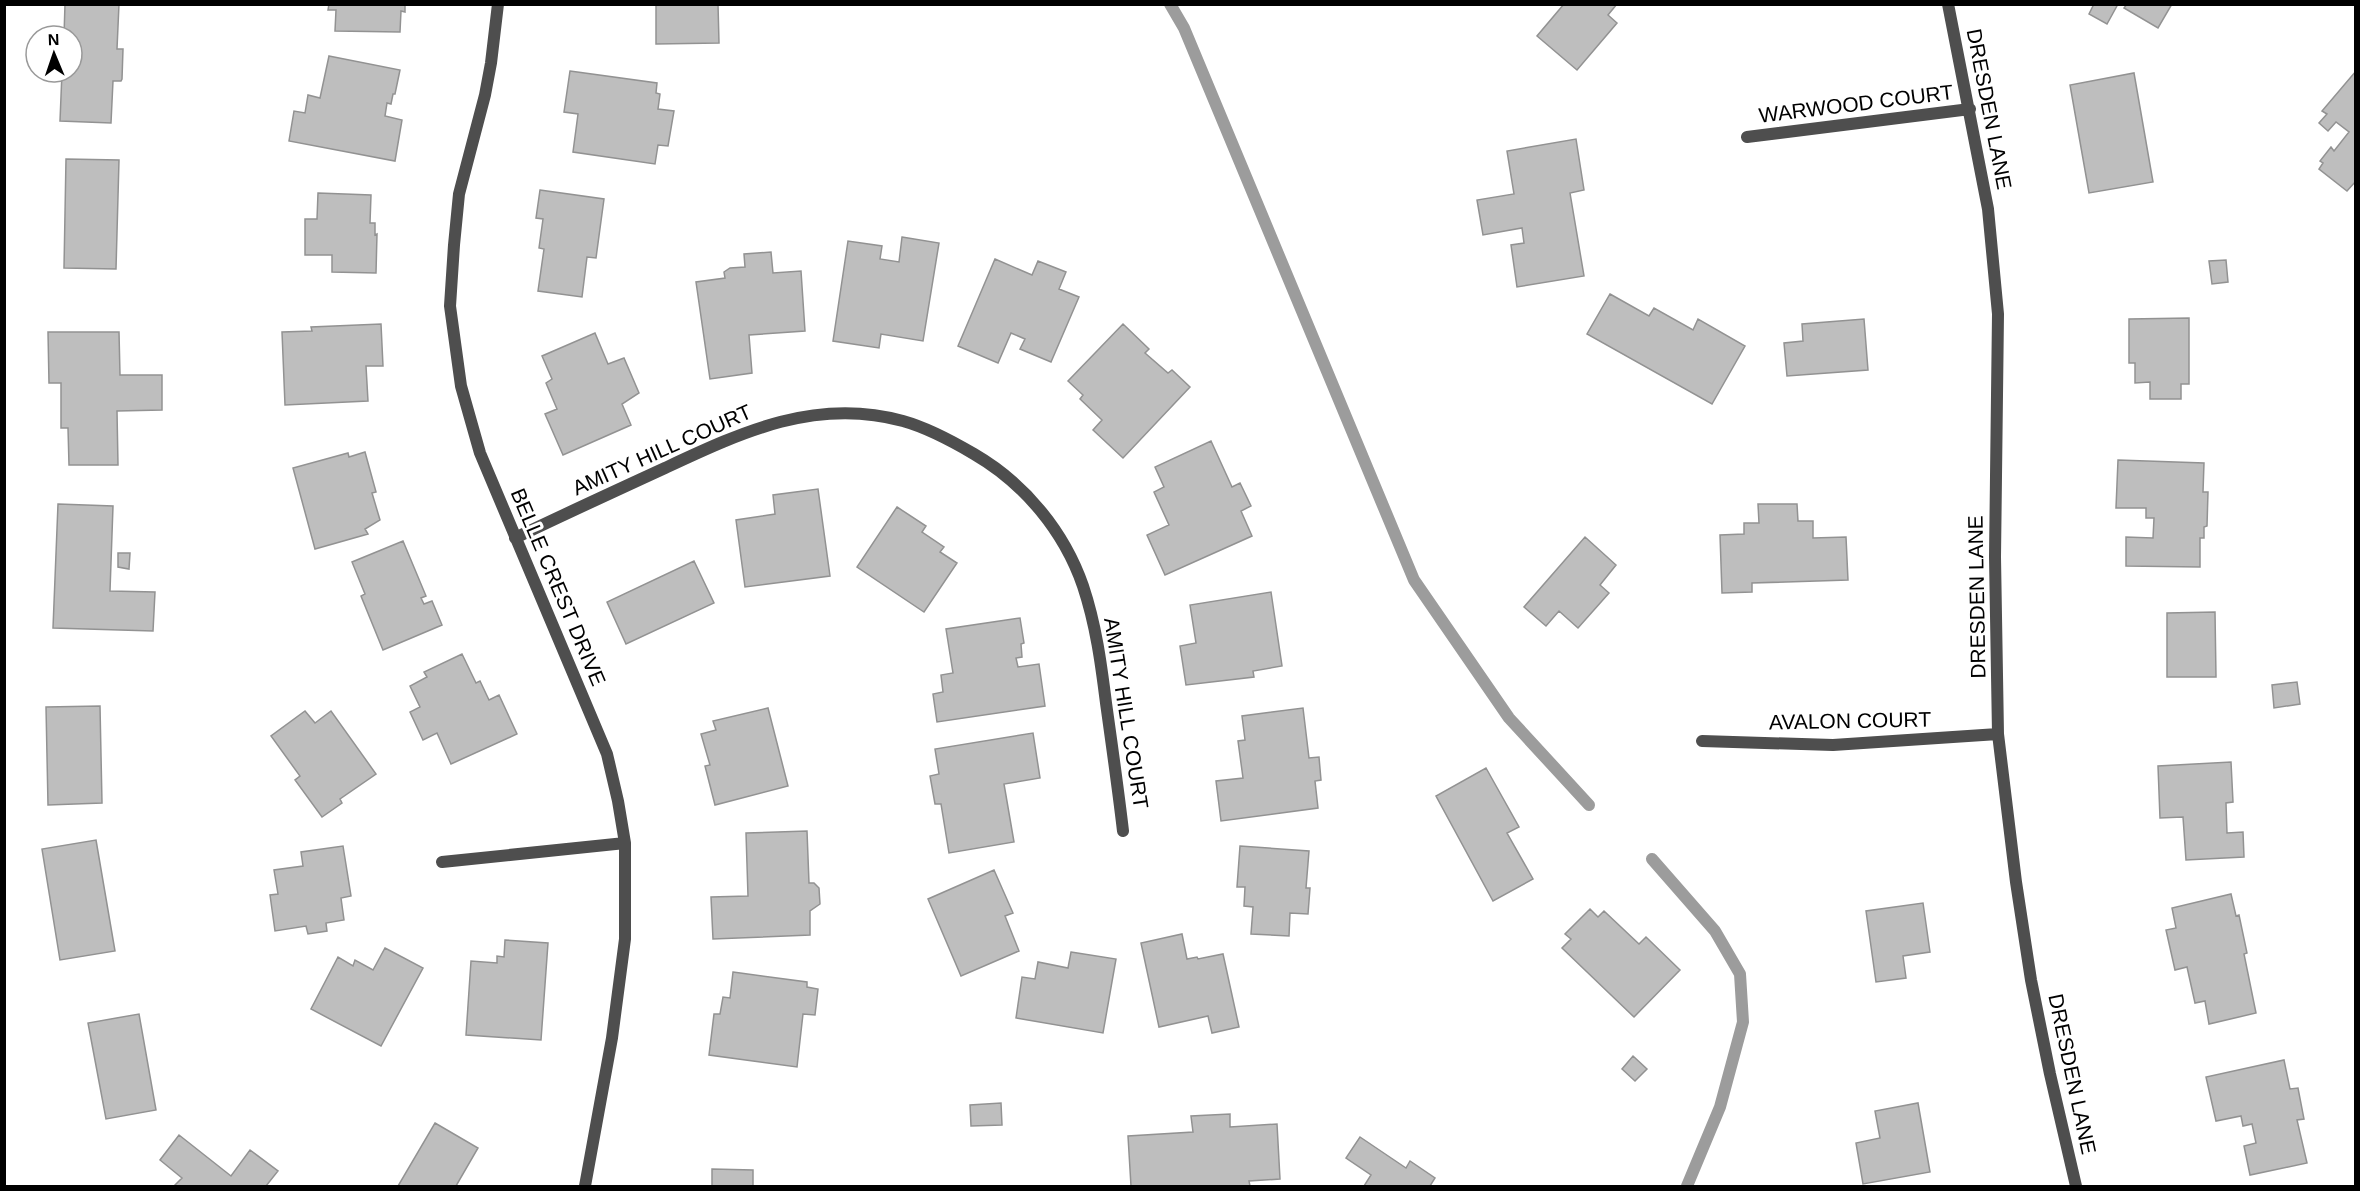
<svg xmlns="http://www.w3.org/2000/svg" width="2360" height="1191" font-family="Arial,sans-serif">
	<rect width="100%" height="100%" fill="#fff"/>
	<g fill="none" stroke-linecap="round" stroke-linejoin="round">
		<path stroke="#9c9c9c" stroke-width="12" d="M1170 4 1184 28 1414 580 1509 718 1589 805
			M1652 859 1715 931 1740 974 1743 1022 1720 1107 1687 1186"/>
	</g>
	<path fill="#bebebe" stroke="#929292" stroke-width="1.5" d="M65 4H119L117 49H123L122 79 121 81H113L111 123 60 121 62 72H72V36H64Z
		M329 4H405V12L401 11 400 32 335 31 336 10H328Z
		M656 4H718L719 43 656 44Z
		M1564 4H1617L1608 15 1617 23 1577 70 1537 36Z
		M2094 4H2118L2107 24 2089 14Z
		M2127 4H2172L2158 28 2124 8Z
		M329 56 400 70 395 94H393L391 104 387 103 385 116 402 120 395 161 289 141 294 111 305 113 308 95 320 98Z
		M570 71 657 83 656 93 660 94 658 109 674 111 668 146 658 145 655 164 573 152 578 114 564 112Z
		M2356 71V181L2347 191 2319 169 2323 163 2320 161 2331 147 2334 151 2349 132 2336 122 2328 131 2319 123 2327 114 2322 111Z
		M2134 73 2153 182 2089 193 2070 85Z
		M1576 139 1584 190 1570 193 1584 276 1517 287 1511 245 1524 243 1522 228 1483 235 1477 200 1514 194 1507 151Z
		M66 159 119 160 116 269 64 268Z
		M540 190 604 199 596 258 587 257 582 297 538 291 544 249 539 248 543 219 536 218Z
		M318 193 371 195 370 223H375V235L377 234 376 273 332 272V255H305V219H317Z
		M902 237 939 243 923 341 881 334 879 348 833 341 848 241 882 246 880 259 899 262Z
		M771 252 773 273 801 271 805 331 749 335 752 373 710 379 696 282 725 278 724 272 730 268 745 267 744 254Z
		M995 259 1032 275 1038 261 1066 272 1059 289 1079 297 1051 362 1020 349 1025 339 1011 333 998 363 958 346Z
		M2226 260 2228 282 2212 284 2209 261Z
		M1610 294 1649 316 1654 308 1693 330 1698 319 1745 346 1712 404 1587 334Z
		M2189 318V384H2181V399H2150V382L2135 383V363H2129V319Z
		M1864 319 1868 370 1787 376 1784 343 1803 341 1802 324Z
		M381 324 383 366H366L368 401 285 405 282 332 312 331 311 327Z
		M1123 324 1149 349 1145 353 1168 373 1172 370 1190 387 1123 458 1093 430 1102 420 1080 399 1083 395 1068 381Z
		M48 332H119L120 375H162V410L117 411 118 465H69L68 428H61V383H49Z
		M595 333 608 364 624 358 639 393 622 404 631 425 563 455 545 414 557 409 546 383 552 379 542 356Z
		M1211 441 1232 487 1240 483 1251 506 1241 511 1252 536 1165 575 1147 535 1169 525 1154 492 1164 487 1155 467Z
		M365 452 376 492 372 493 380 520 365 529 368 534 315 549 293 468 348 453 349 457Z
		M2118 460 2204 463 2203 492H2208L2207 526 2204 527V538H2200V567L2126 566V537L2153 538 2154 518H2146V508H2116Z
		M818 489 830 576 745 587 736 520 775 514 773 495Z
		M58 504 113 506 110 591 155 592 153 631 53 628Z
		M1758 504H1797L1798 521H1813V538L1846 537 1848 580 1752 583V592L1722 593 1720 535 1744 534V523H1759Z
		M897 507 926 526 922 532 944 547 940 552 957 563 924 612 857 567Z
		M1585 537 1616 565 1600 585 1609 593 1578 628 1559 611 1546 626 1524 607Z
		M403 541 426 596 421 598 424 604 432 601 442 625 383 650 361 596 365 594 352 562Z
		M118 553H130L129 569 118 567Z
		M694 561 714 603 626 644 607 602Z
		M1271 592 1282 666 1253 671 1254 677 1186 685 1180 646 1196 643 1190 605Z
		M2215 612 2216 677H2167V613Z
		M1020 618 1024 643 1021 644 1022 657 1016 658 1018 667 1039 664 1045 706 937 722 933 694 943 692 941 675 953 673 946 629Z
		M462 654 476 683 480 681 489 700 499 695 517 734 451 764 437 733 423 740 410 712 420 707 410 686 427 677 424 672Z
		M2297 682 2300 704 2274 708 2272 685Z
		M100 706 102 803 48 805 46 707Z
		M768 708 788 786 715 805 705 766 710 765 701 734 716 730 713 721Z
		M1303 708 1309 758 1319 757 1321 780 1315 781 1318 808 1221 821 1216 781 1243 778 1238 741 1245 740 1242 716Z
		M305 711 315 723 331 711 376 774 340 799 342 803 322 817 295 780 300 776 271 736Z
		M1033 733 1040 778 1004 784 1014 842 949 853 941 804H935L930 776 939 774 935 749Z
		M2231 762 2233 802 2226 803 2227 833 2243 832 2244 857 2186 860 2183 817 2160 818 2158 766Z
		M1486 768 1519 827 1507 833 1533 879 1493 901 1436 796Z
		M807 831 809 883H814L819 888 820 904 810 911V935L713 939 711 897 748 896 746 833Z
		M96 840 115 951 60 960 42 849Z
		M343 846 351 896 341 898 344 920 326 923 327 931 308 934 306 926 275 931 270 895 278 894 274 870 303 866 301 852Z
		M1240 846 1309 851 1306 888H1310L1308 914 1290 913 1289 936 1251 934 1253 907 1244 906 1245 887H1237Z
		M994 870 1013 913 1005 916 1019 951 961 976 928 899Z
		M2231 894 2236 916 2239 915 2247 953 2244 954 2256 1013 2209 1024 2205 1001 2195 1003 2187 967 2175 970 2166 930 2176 928 2172 908Z
		M1923 903 1930 952 1903 956 1906 978 1876 982 1866 911Z
		M1590 909 1598 917 1604 911 1639 944 1646 937 1680 970 1634 1017 1562 948 1571 939 1565 934Z
		M1182 934 1187 959 1197 957 1198 959 1223 954 1239 1027 1212 1033 1208 1016 1159 1027 1141 943Z
		M505 940 548 943 541 1040 466 1035 471 961 497 963V956L504 957Z
		M385 948 423 968 381 1046 311 1009 338 957 353 966 355 960 373 970Z
		M1071 952 1116 959 1103 1033 1016 1018 1022 977 1035 979 1038 962 1068 968Z
		M733 972 807 982V987L818 989 815 1015 803 1014 797 1067 709 1055 714 1014H720L723 997 730 998Z
		M139 1014 156 1110 106 1119 88 1023Z
		M1633 1056 1647 1069 1635 1081 1622 1069Z
		M2284 1060 2290 1089 2298 1088 2304 1119 2297 1120 2307 1163 2250 1175 2244 1146 2256 1143 2252 1124 2243 1126 2241 1116 2216 1121 2206 1077Z
		M1001 1103 1002 1125 971 1126 970 1105Z
		M1918 1103 1930 1172 1863 1184 1856 1143 1880 1138 1875 1111Z
		M1230 1114V1127L1277 1124 1280 1179 1249 1181 1250 1186H1131L1128 1136 1193 1132 1191 1116Z
		M435 1123 478 1148 456 1186H398Z
		M179 1135 231 1176 250 1150 278 1171 266 1186H174L182 1178 160 1160Z
		M1360 1137 1406 1168 1410 1161 1435 1178 1430 1186H1364L1371 1175 1346 1158Z
		M712 1169 753 1170V1186H712Z"/>
	<g fill="none" stroke-linecap="round" stroke-linejoin="round">
		<path stroke="#4e4e4e" stroke-width="12" d="M498 4 491 63 485 95 459 194 454 245 450 306 461 386 480 453 607 754 618 801 625 843V939L612 1038 585 1186
			M1948 4 1988 209 1998 314 1995 557 1998 734 2016 882 2031 980 2050 1074 2076 1186
			M1747 137 1970 109
			M515 538C565 514 615 491 665 468 742 432 816 397 903 421 928 428 952 441 974 454 1024 483 1064 531 1083 586 1096 625 1101 663 1106 703 1112 746 1118 788 1123 831
			M1702 741 1833 745 1998 734
			M442 862 625 843"/>
	</g>
	<g text-anchor="middle" stroke-width="6" stroke-linejoin="round" paint-order="stroke">
		<g font-size="21" fill="#000" stroke="#fff">
			<text transform="translate(1856 104) rotate(-7)" y="7">WARWOOD COURT</text>
			<text transform="translate(1989 109) rotate(79)" y="7">DRESDEN LANE</text>
			<text transform="translate(662 450) rotate(-24)" y="7">AMITY HILL COURT</text>
			<text transform="translate(558 587) rotate(67)" y="7">BELLE CREST DRIVE</text>
			<text transform="translate(1977 597) rotate(-91)" y="7">DRESDEN LANE</text>
			<text transform="translate(1126 713) rotate(81)" y="7">AMITY HILL COURT</text>
			<text transform="translate(1850 721) rotate(-1)" y="7">AVALON COURT</text>
			<text transform="translate(2072 1074) rotate(78)" y="7">DRESDEN LANE</text>
		</g>
	</g>
	<rect width="2360" height="1191" fill="none" stroke="#000000" stroke-width="12"/>
	<g transform="translate(54 54) rotate(358)"><circle r="28" fill="#ffffff" stroke="#999999" stroke-width="1.5"/>
	<path d="M0-4.5L10 22L0 15L-10 22Z" fill="#000000"/>
	<text y="-9" font-size="16" font-weight="bold" text-anchor="middle" fill="#000000">N</text>
	</g>
</svg>
